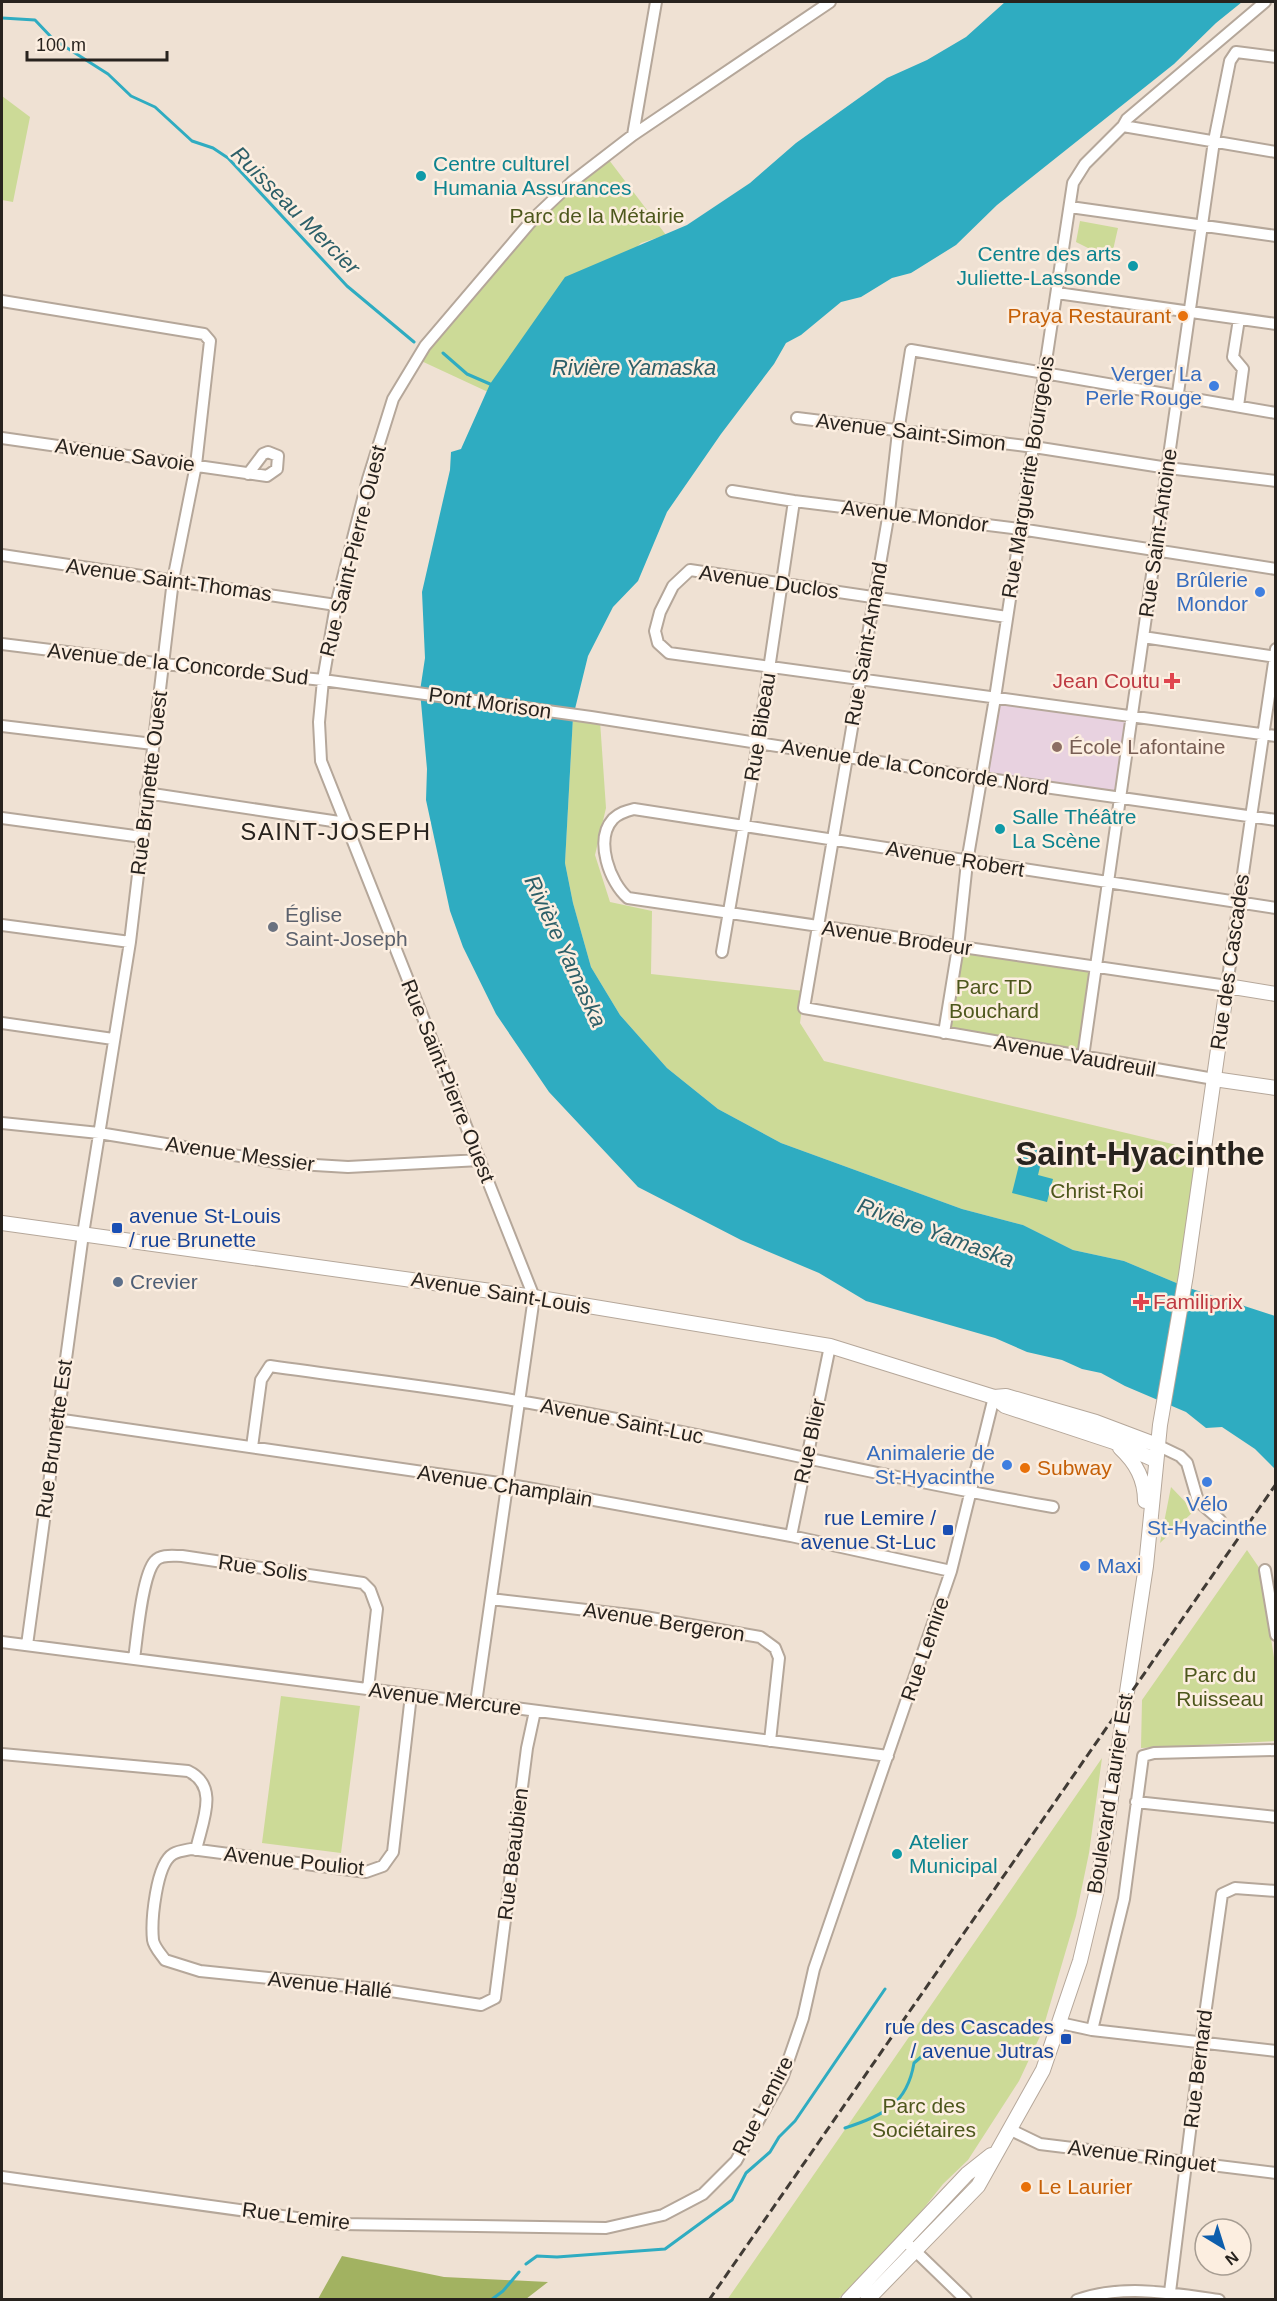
<svg xmlns="http://www.w3.org/2000/svg" width="1277" height="2301" font-family="Helvetica,sans-serif">
	<rect width="100%" height="100%" fill="#efe1d3"/>
	<path fill="#e8d2e0" d="M995 698 1132 717 1120 798 982 778Z"/>
	<path fill="#ccda97" d="M2 96 30 117 13 202 2 200Z
		M606 156 666 235 641 243 488 392 417 359 501 255Z
		M1080 221 1118 228 1113 250 1097 247 1096 252 1076 242Z
		M573 717 600 721 606 808 595 855 610 902 652 911 651 974 804 991 800 1023 824 1061 1206 1152 1186 1287 1124 1261 1073 1250 1023 1225 962 1209 781 1143 718 1109 667 1068 620 1015 591 967 573 903 565 863Z
		M956 948 1098 970 1085 1058 941 1037Z
		M1171 1487 1194 1511 1160 1543Z
		M1247 1550 1260 1569 1275 1664V1741L1141 1748 1142 1700Z
		M281 1696 360 1706 341 1853 262 1843Z
		M1102 1758 1089 1853 1076 1916 1042 2032 1019 2081 968 2160 943 2184 897 2242 838 2299 727 2300Z"/>
	<path fill="#a2b261" d="M342 2256 444 2277 548 2282 526 2299H318Z"/>
	<path fill="#2facc1" d="M1005 2H1242L1216 23 1174 64 997 205 956 245 911 273 892 278 861 297 841 302 801 335 786 343 774 364 721 434 667 512 638 581 613 607 588 656 573 717 565 863 573 903 591 967 620 1015 667 1068 718 1109 781 1143 962 1209 1023 1225 1073 1250 1124 1261 1186 1287 1275 1316V1469L1255 1449 1222 1427 1206 1428 1186 1412 1125 1386 1101 1373 1082 1369 1062 1360 1027 1352 995 1338 866 1301 819 1273 741 1240 638 1187 549 1092 496 1014 463 947 450 911 426 800 427 769 420 691 425 658 422 592 450 470 451 452 461 449 490 384 565 277 687 225 750 183 796 143 887 78 927 60 966 37Z
		M1024 1145 1044 1150 1038 1175 1053 1179 1047 1202 1012 1193Z"/>
	<g fill="none" stroke-linecap="round" stroke-linejoin="round">
		<path stroke="#2facc1" stroke-width="3" d="M2 18 35 20 53 39 108 74 131 96 155 107 192 141 213 148 228 158 347 286 414 342
			M443 353 467 374 490 384
			M845 2128C882 2116 907 2105 914 2063L927 2052
			M526 2264 537 2256 557 2257 665 2249 732 2200 746 2173 770 2152 779 2137 795 2121 885 1989
			M491 2300 503 2291 519 2272"/>
		<defs>
			<path id="minor" d="M1123 126 1276 152
				M633 135 656 2
				M1070 207 1276 236
				M1057 293 1276 324
				M2 301 204 334 210 341 196 465 173 580 130 942 83 1234 27 1645
				M1238 406 1243 369 1233 357 1239 319
				M797 418 1034 447 1168 468 1276 481
				M2 438 267 476 277 469 278 456 268 452 263 454 248 474
				M732 491 794 501 1020 529 1276 569
				M2 555 336 605
				M1007 617 690 570 673 586 660 612 655 631 658 643 669 653 1276 736
				M1143 637 1276 657
				M2 644 164 664 323 680 591 717 982 778 1276 820
				M1276 649 1251 817 1250 825 1228 978 1227 986 628 898C610 883 594 840 613 819 619 813 626 811 634 809 848 842 1062 875 1276 908
				M2 726 153 744
				M146 793 346 823
				M2 818 142 837
				M2 925 130 942
				M722 952 758 743 794 501
				M2 1023 113 1039
				M944 1033 958 947 967 862 995 698 1073 183 1085 164 1123 126 1127 119 1265 2
				M1083 1057 1214 141 1230 61 1236 52 1276 57
				M1214 1079 804 1008 889 512 898 432 911 350 1276 413
				M2 1123 99 1133 282 1163 348 1167 480 1160
				M56 1419 506 1484 791 1536 951 1571
				M1157 1445 1180 1456 1187 1463 1198 1501 1220 1520
				M252 1447 261 1380 270 1366C353 1378 436 1387 518 1401 697 1431 874 1476 1053 1507
				M791 1536 830 1346
				M1265 1570 1276 1635
				M491 1599 639 1616 760 1637 775 1648 779 1658 770 1741
				M2 1642 888 1756
				M134 1659C137 1638 142 1575 155 1561 161 1554 173 1556 182 1556L363 1583 370 1590 377 1609 368 1689
				M411 1695 393 1852 383 1866 366 1872 191 1849C186 1850 178 1851 173 1854 156 1864 151 1921 153 1940 154 1947 161 1954 165 1960L200 1971 378 1989 481 2005 495 1998 527 1748 535 1711
				M476 1703 534 1297 321 761 319 722 323 680 336 605 368 479 393 399 425 346 534 218 572 182 633 135 830 2
				M2 1754 188 1771C220 1786 202 1822 196 1850
				M1136 1802 1276 1817
				M1060 2023 1092 2030 1276 2051
				M1092 2030 1124 1899 1143 1756 1154 1753 1276 1750
				M1011 2130 1040 2144 1276 2173
				M2 2177 340 2224 606 2228 663 2215 703 2194 736 2161 783 2076 803 2018 814 1969 951 1571 994 1397
				M905 2241 966 2300
				M1077 2300C1123 2284 1171 2293 1219 2300
				M1169 2300 1201 2043 1222 1894 1235 1888 1276 1891"/>
			<path id="major" d="M1214 1079 1276 1088
				M2 1223 534 1297 830 1346 994 1397 1005 1406 1114 1442 1155 1460
				M994 1397 1006 1396 1096 1422 1157 1445
				M1120 1448C1136 1463 1145 1479 1145 1501
				M848 2300 967 2174 991 2155
				M867 2300 978 2186 1043 2070 1080 1961 1096 1894 1111 1798 1146 1566 1160 1425 1186 1275 1227 986 1276 994"/>
		</defs>
		<use href="#minor" stroke="#b5a79a" stroke-width="14"/>
		<use href="#major" stroke="#b5a79a" stroke-width="16"/>
		<use href="#minor" stroke="#fff" stroke-width="10"/>
		<use href="#major" stroke="#fff" stroke-width="14"/>
		<path stroke="#413b35" stroke-width="3" stroke-dasharray="9 4.5" stroke-linecap="butt" d="M709 2300 1276 1484"/>
	</g>
	<g fill="#0f9aa8" stroke="#fceee0" stroke-width="2">
		<circle cx="421" cy="176" r="6"/>
		<circle cx="1133" cy="266" r="6"/>
		<circle cx="1000" cy="829" r="6"/>
		<circle cx="897" cy="1854" r="6"/>
	</g>
	<g fill="#e8710a" stroke="#fceee0" stroke-width="2">
		<circle cx="1183" cy="316" r="6"/>
		<circle cx="1025" cy="1468" r="6"/>
		<circle cx="1026" cy="2187" r="6"/>
	</g>
	<g fill="#3f7fe0" stroke="#fceee0" stroke-width="2">
		<circle cx="1214" cy="386" r="6"/>
		<circle cx="1260" cy="592" r="6"/>
		<circle cx="1007" cy="1465" r="6"/>
		<circle cx="1207" cy="1482" r="6"/>
		<circle cx="1085" cy="1566" r="6"/>
	</g>
	<g fill="#e0444e" stroke="#fceee0" stroke-width="2">
		<path d="M1169 672h6v6h6v6h-6v6h-6v-6h-6v-6h6z"/>
		<path d="M1138 1293h6v6h6v6h-6v6h-6v-6h-6v-6h6z"/>
	</g>
	<circle fill="#8d6e63" stroke="#fceee0" stroke-width="2" cx="1057" cy="747" r="6"/>
	<circle fill="#6b7280" stroke="#fceee0" stroke-width="2" cx="273" cy="927" r="6"/>
	<g fill="#1a4fb4" stroke="#fceee0" stroke-width="2">
		<rect x="111" y="1222" width="12" height="12" rx="3"/>
		<rect x="942" y="1524" width="12" height="12" rx="3"/>
		<rect x="1060" y="2033" width="12" height="12" rx="3"/>
	</g>
	<circle fill="#5c6f8a" stroke="#fceee0" stroke-width="2" cx="118" cy="1282" r="6"/>
	<g text-anchor="middle" stroke-width="5" stroke-linejoin="round" paint-order="stroke">
		<g font-size="21" fill="#0d838f" stroke="#fceee0" text-anchor="start">
			<text x="433" y="171">Centre culturel<tspan x="433" dy="24">Humania Assurances</tspan></text>
			<text x="1121" y="261" text-anchor="end">Centre des arts<tspan x="1121" dy="24">Juliette-Lassonde</tspan></text>
			<text x="1012" y="824">Salle Théâtre<tspan x="1012" dy="24">La Scène</tspan></text>
			<text x="909" y="1849">Atelier<tspan x="909" dy="24">Municipal</tspan></text>
		</g>
		<g font-size="21" fill="#4d571c" stroke="#fceee0">
			<text x="597" y="223">Parc de la Métairie</text>
			<text x="994" y="994">Parc TD<tspan x="994" dy="24">Bouchard</tspan></text>
			<text x="1097" y="1198">Christ-Roi</text>
			<text x="1220" y="1682">Parc du<tspan x="1220" dy="24">Ruisseau</tspan></text>
			<text x="924" y="2113">Parc des<tspan x="924" dy="24">Sociétaires</tspan></text>
		</g>
		<g font-size="21" fill="#c56008" stroke="#fceee0" text-anchor="start">
			<text x="1171" y="323" text-anchor="end">Praya Restaurant</text>
			<text x="1037" y="1475">Subway</text>
			<text x="1038" y="2194">Le Laurier</text>
		</g>
		<g font-size="21" fill="#366cbe" stroke="#fceee0" text-anchor="end">
			<text x="1202" y="381">Verger La<tspan x="1202" dy="24">Perle Rouge</tspan></text>
			<text x="1248" y="587">Brûlerie<tspan x="1248" dy="24">Mondor</tspan></text>
			<text x="995" y="1460">Animalerie de<tspan x="995" dy="24">St-Hyacinthe</tspan></text>
			<text x="1207" y="1511" text-anchor="middle">Vélo<tspan x="1207" dy="24">St-Hyacinthe</tspan></text>
			<text x="1097" y="1573" text-anchor="start">Maxi</text>
		</g>
		<g font-size="21" fill="#28231e" stroke="#fceee0">
			<text transform="translate(911 432) rotate(7)" y="7">Avenue Saint-Simon</text>
			<text transform="translate(125 455) rotate(8)" y="7">Avenue Savoie</text>
			<text transform="translate(1028 477) rotate(-81)" y="7">Rue Marguerite Bourgeois</text>
			<text transform="translate(915 516) rotate(7)" y="7">Avenue Mondor</text>
			<text transform="translate(1158 533) rotate(-82)" y="7">Rue Saint-Antoine</text>
			<text transform="translate(353 551) rotate(-76)" y="7">Rue Saint-Pierre Ouest</text>
			<text transform="translate(169 580) rotate(8)" y="7">Avenue Saint-Thomas</text>
			<text transform="translate(769 582) rotate(8)" y="7">Avenue Duclos</text>
			<text transform="translate(866 644) rotate(-80)" y="7">Rue Saint-Amand</text>
			<text transform="translate(178 664) rotate(6)" y="7">Avenue de la Concorde Sud</text>
			<text transform="translate(490 703) rotate(8)" y="7">Pont Morison</text>
			<text transform="translate(760 727) rotate(-81)" y="7">Rue Bibeau</text>
			<text transform="translate(915 767) rotate(9)" y="7">Avenue de la Concorde Nord</text>
			<text transform="translate(149 783) rotate(-83)" y="7">Rue Brunette Ouest</text>
			<text transform="translate(955 859) rotate(9)" y="7">Avenue Robert</text>
			<text transform="translate(897 938) rotate(8)" y="7">Avenue Brodeur</text>
			<text transform="translate(1230 962) rotate(-82)" y="7">Rue des Cascades</text>
			<text transform="translate(1075 1056) rotate(10)" y="7">Avenue Vaudreuil</text>
			<text transform="translate(448 1081) rotate(68)" y="7">Rue Saint-Pierre Ouest</text>
			<text transform="translate(240 1154) rotate(8)" y="7">Avenue Messier</text>
			<text transform="translate(501 1293) rotate(9)" y="7">Avenue Saint-Louis</text>
			<text transform="translate(622 1421) rotate(11)" y="7">Avenue Saint-Luc</text>
			<text transform="translate(54 1439) rotate(-82)" y="7">Rue Brunette Est</text>
			<text transform="translate(810 1441) rotate(-78)" y="7">Rue Blier</text>
			<text transform="translate(505 1486) rotate(9)" y="7">Avenue Champlain</text>
			<text transform="translate(263 1568) rotate(8)" y="7">Rue Solis</text>
			<text transform="translate(664 1622) rotate(9)" y="7">Avenue Bergeron</text>
			<text transform="translate(925 1649) rotate(-71)" y="7">Rue Lemire</text>
			<text transform="translate(445 1699) rotate(7)" y="7">Avenue Mercure</text>
			<text transform="translate(1110 1794) rotate(-81)" y="7">Boulevard Laurier Est</text>
			<text transform="translate(513 1854) rotate(-83)" y="7">Rue Beaubien</text>
			<text transform="translate(294 1861) rotate(6)" y="7">Avenue Pouliot</text>
			<text transform="translate(330 1985) rotate(6)" y="7">Avenue Hallé</text>
			<text transform="translate(1198 2069) rotate(-83)" y="7">Rue Bernard</text>
			<text transform="translate(763 2106) rotate(-63)" y="7">Rue Lemire</text>
			<text transform="translate(1142 2156) rotate(7)" y="7">Avenue Ringuet</text>
			<text transform="translate(296 2216) rotate(7)" y="7">Rue Lemire</text>
		</g>
		<g font-size="21" fill="#be3a42" stroke="#fceee0" text-anchor="end">
			<text x="1160" y="688">Jean Coutu</text>
			<text x="1153" y="1309" text-anchor="start">Familiprix</text>
		</g>
		<g font-size="21" fill="#785e54" stroke="#fceee0" text-anchor="start">
			<text x="1069" y="754">École Lafontaine</text>
		</g>
		<g font-size="21" fill="#5b616d" stroke="#fceee0" text-anchor="start">
			<text x="285" y="922">Église<tspan x="285" dy="24">Saint-Joseph</tspan></text>
		</g>
		<g font-size="21" fill="#164399" stroke="#fceee0" text-anchor="end">
			<text x="129" y="1223" text-anchor="start">avenue St-Louis<tspan x="129" dy="24">/ rue Brunette</tspan></text>
			<text x="936" y="1525">rue Lemire /<tspan x="936" dy="24">avenue St-Luc</tspan></text>
			<text x="1054" y="2034">rue des Cascades<tspan x="1054" dy="24">/ avenue Jutras</tspan></text>
		</g>
		<g font-size="21" fill="#4e5e75" stroke="#fceee0" text-anchor="start">
			<text x="130" y="1289">Crevier</text>
		</g>
		<g font-size="22" font-style="italic" fill="#2d5f68" stroke="#fceee0">
			<text transform="translate(296 210) rotate(45)" y="8">Ruisseau Mercier</text>
			<text x="634" y="375">Rivière Yamaska</text>
			<text transform="translate(566 951) rotate(65)" y="8">Rivière Yamaska</text>
			<text transform="translate(936 1232) rotate(20)" y="8">Rivière Yamaska</text>
		</g>
		<g font-size="24" letter-spacing="1.5" fill="#28231e" stroke="#fceee0">
			<text x="336" y="840">SAINT-JOSEPH</text>
		</g>
		<g font-size="33" font-weight="bold" fill="#28231e" stroke="#fceee0">
			<text x="1140" y="1165">Saint-Hyacinthe</text>
		</g>
	</g>
	<rect width="1277" height="2301" fill="none" stroke="#28231e" stroke-width="6"/>
	<g transform="translate(1223 2247) rotate(142)"><circle r="28" fill="#fceee0" stroke="#a79d92" stroke-width="1.5"/>
	<path d="M0-4.5L10 22L0 15L-10 22Z" fill="#0e5eac"/>
	<text y="-9" font-size="16" font-weight="bold" text-anchor="middle" fill="#28231e">N</text>
	</g>
	<path d="M27 51v9h140v-9" fill="none" stroke="#28231e" stroke-width="3"/>
	<text x="36" y="51" font-size="18" fill="#28231e" stroke="#fceee0" stroke-width="4.5" paint-order="stroke">100 m</text>
</svg>
